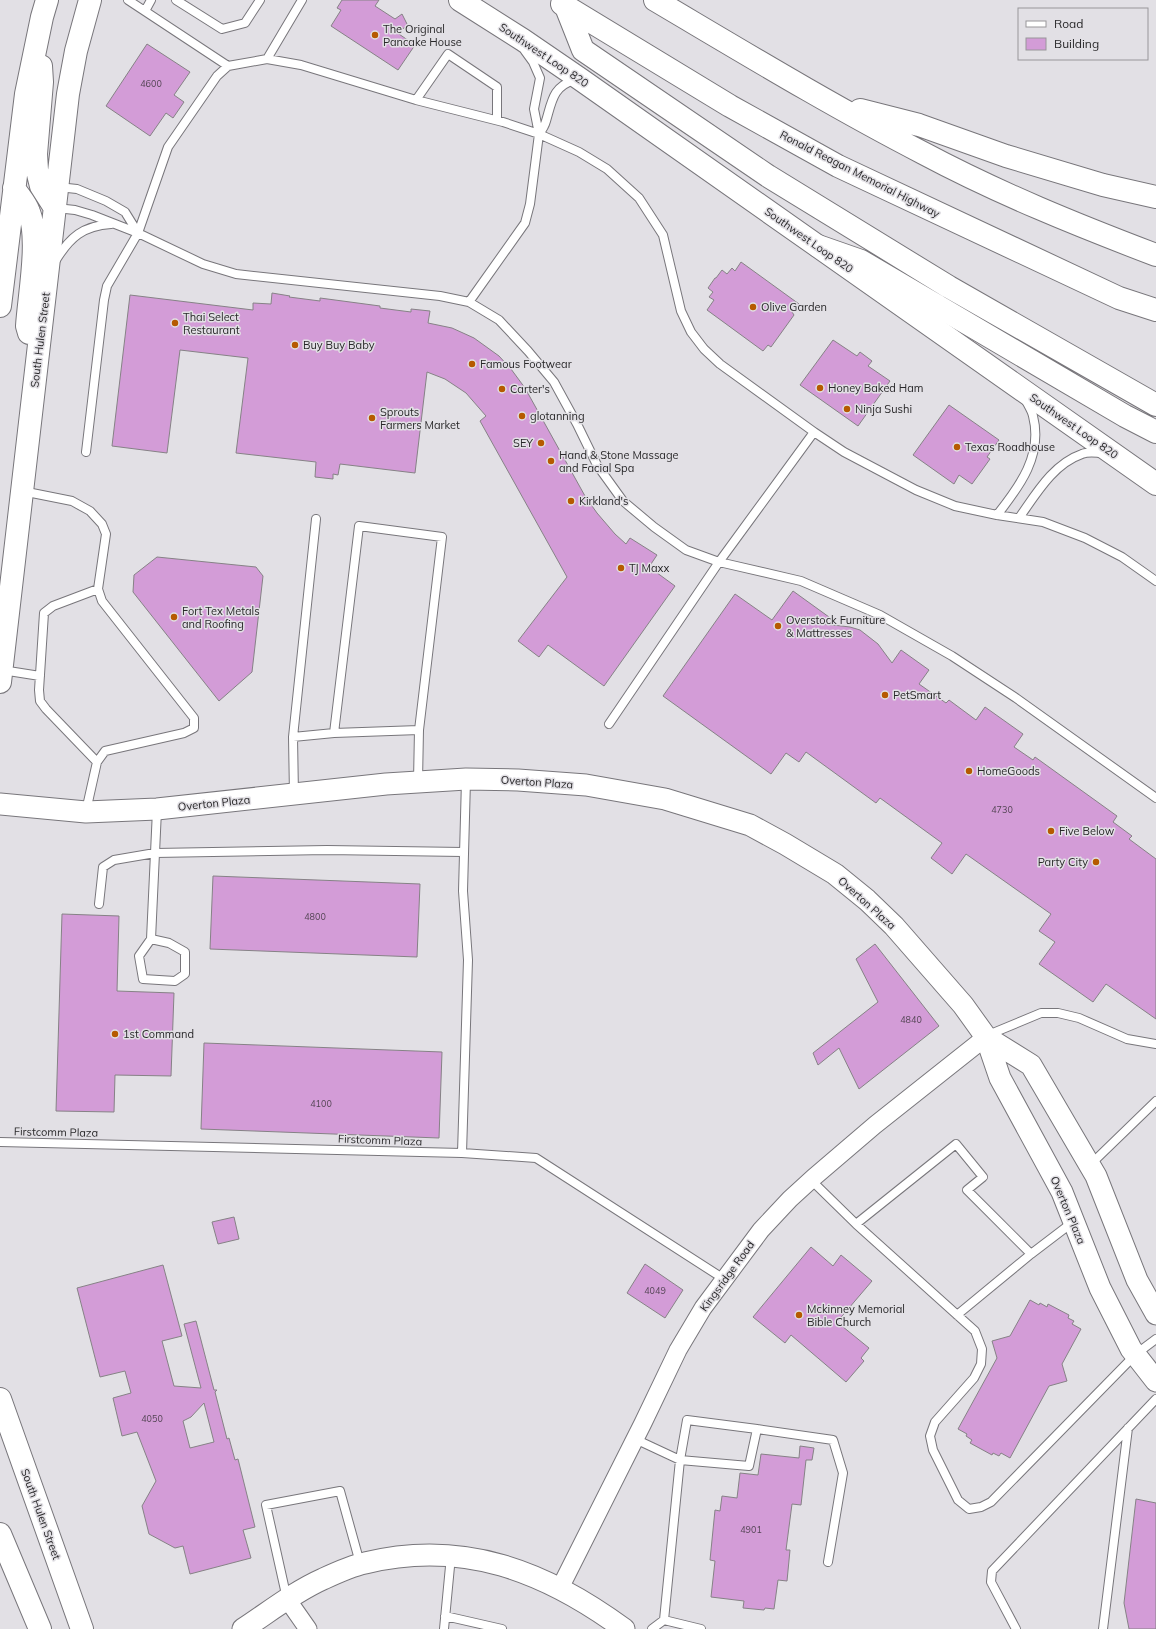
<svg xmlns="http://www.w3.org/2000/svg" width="1156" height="1629" font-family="Mulish,sans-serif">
	<rect width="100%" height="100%" fill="#e2e0e5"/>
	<path fill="#d39cd7" stroke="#868286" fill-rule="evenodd" d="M342 0H379L375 6 395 19 402 14 408 26 396 32 415 45 398 70 331 26 341 10 337 8Z
		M147 44 190 72 174 95 184 102 173 118 166 113 150 136 106 106Z
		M741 262 799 304 792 312 794 315 771 347 768 345 763 351 707 310 714 300 709 297 713 292 708 288 715 278H716L722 270 727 274 732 268 735 271Z
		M272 293 290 296 289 297 320 301V298L380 306V308L411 312V309L430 311 428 323 452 328 474 338 499 356 511 369 525 388 585 496 597 513 615 534 626 544 630 538 657 555 649 567 675 586 604 686 548 645 539 657 518 641 567 577 480 421 486 416 466 393 445 379 427 372 415 473 340 464 338 475 333 474V479L315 477 316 462 236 453 248 358 180 350 167 453 112 446 130 295 253 310V303L271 304Z
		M833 340 857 356 860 352 872 361 868 366 890 381 858 426 800 385Z
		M949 405 999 440 987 457 990 459 972 484 959 475 954 484 913 455Z
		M157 557 256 567 263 576 252 672 219 701 133 592 134 575Z
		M793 591 829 617 824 624 850 627 860 630 878 644 892 663 901 650 929 670 919 684 946 703 949 700 976 720 985 707 1023 734 1014 747 1033 760 1035 757 1117 816 1113 822 1132 836 1129 839 1156 859V1019L1106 984 1093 1002 1039 964 1055 942 1039 931 1051 914 966 854 952 874 931 858 942 843 880 798 876 803 806 752 799 762 786 753 771 774 663 696 735 594 772 620Z
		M213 876 420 884 417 957 210 949Z
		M62 914 119 916 117 991 174 993 171 1076 115 1075 114 1112 56 1111Z
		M875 944 939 1026 859 1089 839 1048 818 1065 813 1053 878 1002 856 959Z
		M204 1043 442 1052 439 1138 201 1129Z
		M234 1217 239 1239 218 1244 212 1222Z
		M811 1247 833 1266 841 1255 872 1281 837 1322 869 1348 861 1358 864 1361 846 1382 791 1335 785 1343 753 1317Z
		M645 1264 683 1290 665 1318 627 1293Z
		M163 1265 182 1336 162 1341 174 1386 201 1388 184 1324 196 1321 214 1390H217L215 1392 227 1439 229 1438 235 1460 238 1459 255 1527 243 1530 251 1558 190 1574 183 1546 175 1548 149 1534 142 1506 156 1481 137 1432 122 1436 113 1398 131 1393 125 1371 100 1377 77 1288ZM204 1403 214 1442 190 1448 183 1421 191 1417Z
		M1030 1300 1039 1305 1040 1303 1047 1307 1048 1304 1069 1315 1068 1318 1074 1321 1072 1324 1081 1329 1062 1364 1067 1381 1049 1386 1010 1458 1001 1453 999 1456 993 1453 992 1455 970 1443 972 1440 966 1436 967 1434 958 1429 997 1358 992 1341 1010 1336Z
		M800 1446 814 1448 812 1460H806L801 1505 792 1504 786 1550H790L787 1581 778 1580 774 1609 765 1608 764 1610 743 1608 744 1601 711 1597 715 1561 710 1560 715 1510 720 1511 722 1496 737 1498 740 1473 758 1475 761 1454 799 1458Z
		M1136 1499 1156 1503V1629H1129L1124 1603Z"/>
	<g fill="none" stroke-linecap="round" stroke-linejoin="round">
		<defs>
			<path id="service" d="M128 0 228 66
				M176 0 222 29 245 23 260 0
				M145 11 151 0
				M267 59 302 0
				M416 100 448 54 497 87V120
				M539 134C542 130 545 125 546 121 552 101 553 86 575 80
				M58 187 77 189 106 201 125 212 138 233
				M56 208 75 210 92 215 138 233 203 264 236 274 440 296 469 302 499 320 528 351 554 382 577 424 597 465 623 501 654 527 686 550 719 562 801 581 880 615 952 656 1016 698 1156 798
				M56 260C70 237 83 226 111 224
				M469 302 525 223 530 204 539 134 534 109 540 78 533 62 525 51
				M86 452 104 300 107 286 138 233 168 147 217 76 228 66 267 59 301 65 416 100 503 122 539 134 579 152 607 169 639 198 663 235 681 311 691 332 704 349 720 364 814 432 844 452 916 490 955 506 997 515 1043 522 1085 538 1122 557 1156 581
				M22 491 72 501 90 511 102 524 106 534 98 589 102 601 194 718V728L184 733 105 751 97 762 86 811
				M997 515C1020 486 1043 455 1033 416 1032 411 1028 405 1025 399
				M1019 518C1036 494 1053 464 1082 454 1088 451 1097 453 1104 453
				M316 519 293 737 334 733
				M2 670 40 676
				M609 724 719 562 814 432
				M293 737 294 795
				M97 762 46 709 40 701 39 690 44 613 53 606 98 589
				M418 781 419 730 442 537 359 526 334 733 419 730
				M99 904 103 867 114 860 155 853 327 850 463 852
				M151 939 169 943 185 952V974L175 981 143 979 139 956 151 939 157 810
				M988 1035 1041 1013H1058L1079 1018 1127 1039 1156 1044
				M0 1142 462 1153 536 1158 724 1279
				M462 1153 468 960 463 891 466 780
				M1091 1164 1156 1101
				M811 1180 856 1224 975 1331 982 1349 981 1364 974 1378 935 1422 930 1436 933 1450 958 1500 969 1509 981 1507 991 1502 1136 1354 1156 1339
				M856 1224 956 1144 983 1177 967 1190 1031 1254
				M957 1315 1031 1254 1073 1222
				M757 1429 833 1440 843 1473 828 1562
				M635 1439 680 1460 749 1466 757 1429 687 1420 680 1460 664 1620 652 1629
				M287 1599 266 1505 340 1491 360 1563
				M445 1616 502 1629
				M664 1620 701 1629
				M444 1629 451 1556
				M1016 1629 991 1582 992 1571 1156 1399
				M1103 1629 1128 1428"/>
			<path id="minor" d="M560 1588 643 1423 678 1350 703 1308 761 1230 790 1199 813 1178 875 1125 986 1037
				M287 1599 308 1629"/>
			<path id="tertiary" d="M0 804 86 812 157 809 386 784 466 779 518 780 586 785 665 799 750 825 785 844 835 874 867 900 894 926 963 1005 986 1037 1000 1078 1062 1192 1100 1288 1131 1349 1156 1381
				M986 1037 1031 1065 1096 1176 1137 1280 1156 1314
				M243 1629C269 1612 294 1592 323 1579 336 1573 351 1566 365 1563 463 1539 545 1571 624 1629"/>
			<path id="secondary" d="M460 0 523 40 580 79 1156 484
				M41 66 42 82 36 154 37 170 41 186 55 208
				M14 188C19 196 26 203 29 212 40 239 29 295 27 326L29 333
				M0 306 26 94 42 17 47 0
				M0 682 68 94 76 51 90 0
				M0 1399 82 1629
				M0 1534 40 1629"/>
			<path id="motorway" d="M655 0C743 52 832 106 923 153 998 193 1077 225 1156 255
				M562 4 730 106 838 166 1119 298 1156 310
				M566 7 583 50 768 176 949 287 1156 405
				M860 110 919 125 1006 156 1103 185 1156 197
				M818 246 861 261 1125 416 1156 432"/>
		</defs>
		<use href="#service" stroke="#78767b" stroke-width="10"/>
		<use href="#minor" stroke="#78767b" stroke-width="19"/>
		<use href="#tertiary" stroke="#78767b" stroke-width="23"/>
		<use href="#secondary" stroke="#78767b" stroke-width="24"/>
		<use href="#motorway" stroke="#78767b" stroke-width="24"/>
		<use href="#service" stroke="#fff" stroke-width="8"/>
		<use href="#minor" stroke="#fff" stroke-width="17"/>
		<use href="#tertiary" stroke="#fff" stroke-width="21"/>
		<use href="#secondary" stroke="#fff" stroke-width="22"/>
		<use href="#motorway" stroke="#fff" stroke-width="22"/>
	</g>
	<g fill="#b65a00" stroke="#e2e0e5" stroke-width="1.5">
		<circle cx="375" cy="35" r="4"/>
		<circle cx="753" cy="307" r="4"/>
		<circle cx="175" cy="323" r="4"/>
		<circle cx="295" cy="345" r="4"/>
		<circle cx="472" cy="364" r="4"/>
		<circle cx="820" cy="388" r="4"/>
		<circle cx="502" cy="389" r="4"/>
		<circle cx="847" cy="409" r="4"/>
		<circle cx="522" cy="416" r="4"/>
		<circle cx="372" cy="418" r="4"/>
		<circle cx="541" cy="443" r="4"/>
		<circle cx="957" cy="447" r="4"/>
		<circle cx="551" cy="461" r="4"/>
		<circle cx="571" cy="501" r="4"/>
		<circle cx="621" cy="568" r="4"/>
		<circle cx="174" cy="617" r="4"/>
		<circle cx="778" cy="626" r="4"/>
		<circle cx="885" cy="695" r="4"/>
		<circle cx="969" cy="771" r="4"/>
		<circle cx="1051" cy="831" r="4"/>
		<circle cx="1096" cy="862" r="4"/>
		<circle cx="115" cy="1034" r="4"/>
		<circle cx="799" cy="1315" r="4"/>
	</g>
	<g text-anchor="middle" stroke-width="3" stroke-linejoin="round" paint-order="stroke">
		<g font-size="9" fill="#544555">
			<text x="151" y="87">4600</text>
			<text x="1002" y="813">4730</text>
			<text x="315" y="920">4800</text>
			<text x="911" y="1023">4840</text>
			<text x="321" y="1107">4100</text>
			<text x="655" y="1294">4049</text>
			<text x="152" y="1422">4050</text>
			<text x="751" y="1533">4901</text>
		</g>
		<g font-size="11" fill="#29282a" stroke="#e2e0e5" text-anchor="start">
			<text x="383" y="33">The Original<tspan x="383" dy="13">Pancake House</tspan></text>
			<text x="761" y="311">Olive Garden</text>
			<text x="183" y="321">Thai Select<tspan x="183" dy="13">Restaurant</tspan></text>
			<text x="303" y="349">Buy Buy Baby</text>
			<text x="480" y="368">Famous Footwear</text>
			<text x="828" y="392">Honey Baked Ham</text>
			<text x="510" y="393">Carter's</text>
			<text x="855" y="413">Ninja Sushi</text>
			<text x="380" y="416">Sprouts<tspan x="380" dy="13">Farmers Market</tspan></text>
			<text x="530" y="420">glotanning</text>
			<text x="533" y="447" text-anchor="end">SEY</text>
			<text x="965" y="451">Texas Roadhouse</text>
			<text x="559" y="459">Hand &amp; Stone Massage<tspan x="559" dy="13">and Facial Spa</tspan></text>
			<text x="579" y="505">Kirkland's</text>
			<text x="629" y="572">TJ Maxx</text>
			<text x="182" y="615">Fort Tex Metals<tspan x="182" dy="13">and Roofing</tspan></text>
			<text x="786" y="624">Overstock Furniture<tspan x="786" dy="13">&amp; Mattresses</tspan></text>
			<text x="893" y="699">PetSmart</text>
			<text x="977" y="775">HomeGoods</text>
			<text x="1059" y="835">Five Below</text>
			<text x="1088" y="866" text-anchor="end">Party City</text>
			<text x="123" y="1038">1st Command</text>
			<text x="807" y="1313">Mckinney Memorial<tspan x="807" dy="13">Bible Church</tspan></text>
		</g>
		<g font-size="11" fill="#29282a" stroke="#e2e0e5">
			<text transform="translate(544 55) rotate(34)" y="4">Southwest Loop 820</text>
			<text transform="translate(860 174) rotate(27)" y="4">Ronald Reagan Memorial Highway</text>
			<text transform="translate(809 240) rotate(35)" y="4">Southwest Loop 820</text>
			<text transform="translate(40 340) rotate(-83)" y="4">South Hulen Street</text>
			<text transform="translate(1074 426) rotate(35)" y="4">Southwest Loop 820</text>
			<text transform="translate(537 782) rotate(4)" y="4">Overton Plaza</text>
			<text transform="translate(214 803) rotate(-6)" y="4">Overton Plaza</text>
			<text transform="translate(867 903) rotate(42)" y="4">Overton Plaza</text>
			<text transform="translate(56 1132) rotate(1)" y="4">Firstcomm Plaza</text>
			<text transform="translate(380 1140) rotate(2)" y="4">Firstcomm Plaza</text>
			<text transform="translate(1068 1210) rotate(67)" y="4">Overton Plaza</text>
			<text transform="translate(727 1276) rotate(-54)" y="4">Kingsridge Road</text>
			<text transform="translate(41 1514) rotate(70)" y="4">South Hulen Street</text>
		</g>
	</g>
	<rect x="1018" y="8" width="130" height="52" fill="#e2e0e5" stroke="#98969a"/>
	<rect x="1026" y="21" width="20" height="6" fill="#ffffff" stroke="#98969a"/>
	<text x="1054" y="28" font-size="12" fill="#29282a">Road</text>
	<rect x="1026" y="38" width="20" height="12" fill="#d39cd7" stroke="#98969a"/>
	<text x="1054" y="48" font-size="12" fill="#29282a">Building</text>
</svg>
